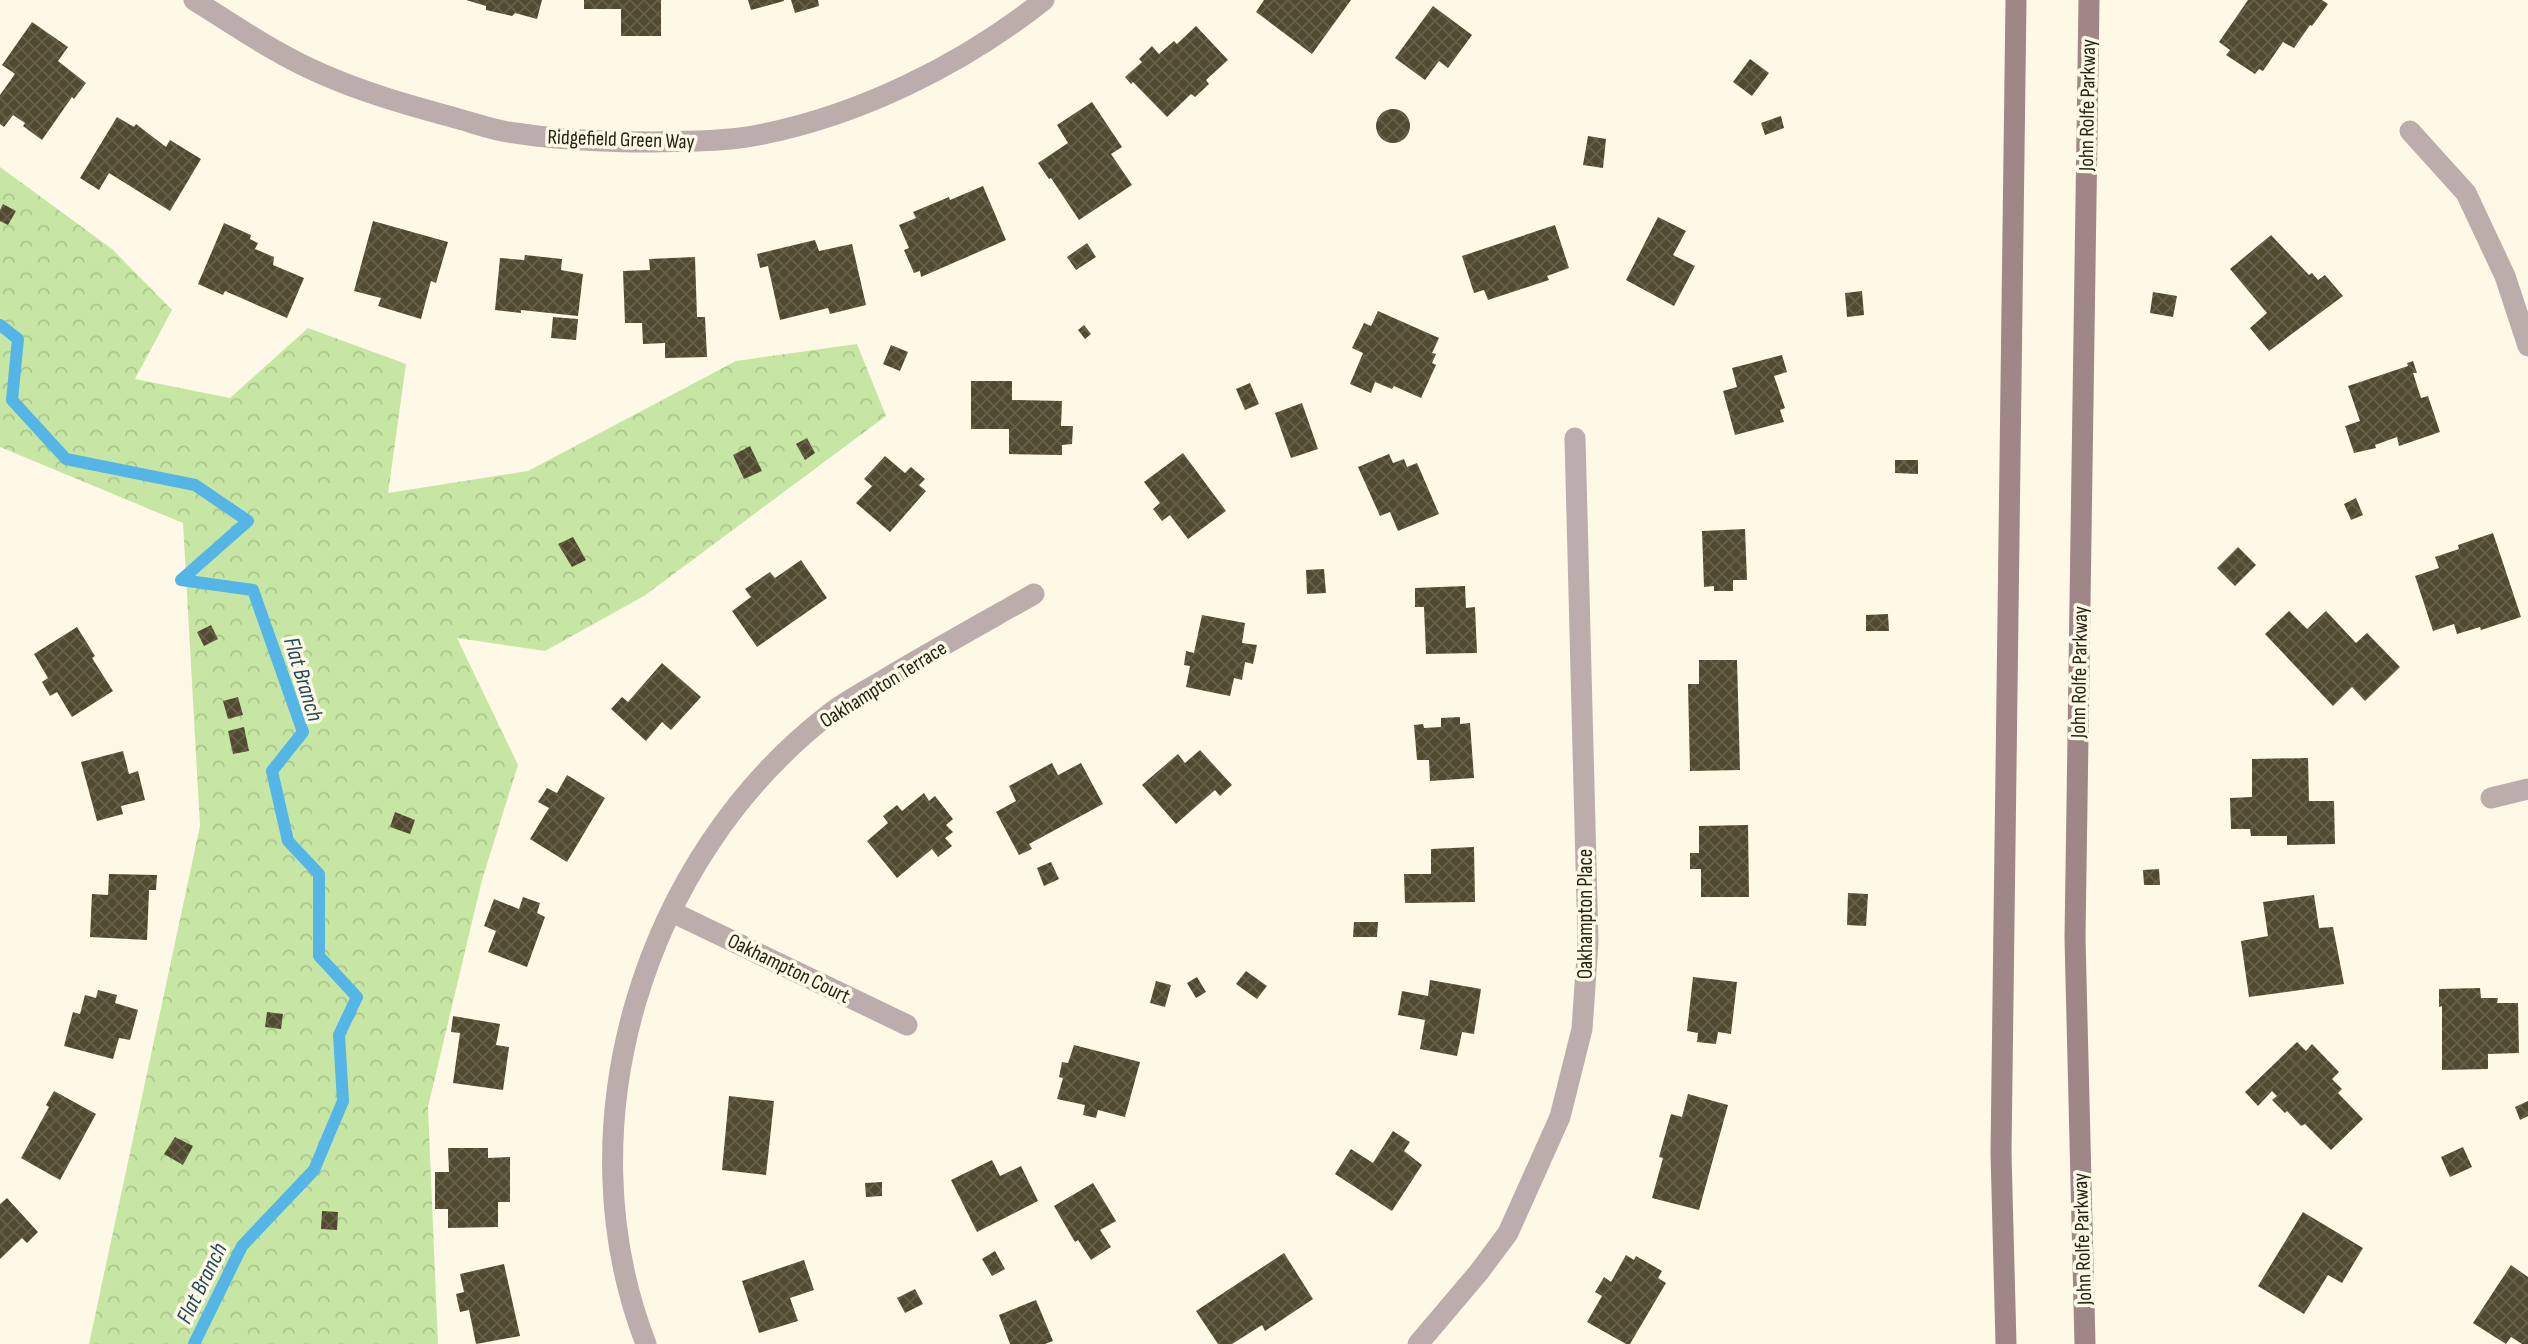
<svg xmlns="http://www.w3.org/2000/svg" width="2528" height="1344" font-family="'Sofia Sans Condensed',sans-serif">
	<defs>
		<pattern id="forest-crowns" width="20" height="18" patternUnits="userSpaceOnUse" patternTransform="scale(1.75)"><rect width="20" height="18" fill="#c7e6a4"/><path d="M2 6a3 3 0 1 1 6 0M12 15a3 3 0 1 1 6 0" fill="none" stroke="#abc58c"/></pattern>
		<pattern id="building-cross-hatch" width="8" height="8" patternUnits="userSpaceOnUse" patternTransform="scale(1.75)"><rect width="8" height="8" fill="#514a30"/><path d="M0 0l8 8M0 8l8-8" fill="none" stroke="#67614c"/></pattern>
	</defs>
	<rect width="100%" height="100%" fill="#fdf9e6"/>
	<path fill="url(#forest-crowns)" d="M0 167 112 249 172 310 135 379 230 398 308 328 406 364 388 493 528 471 736 361 857 344 886 416 644 596 545 651 457 638 518 765 482 880 428 1107 438 1344H89L200 826 183 523 0 447Z"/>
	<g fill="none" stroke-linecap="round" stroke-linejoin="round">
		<path stroke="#54b5e6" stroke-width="12" d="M0 325 18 339 12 400 66 459 195 485 248 521 181 580 253 590 303 732 272 771 288 841 319 874V956L357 997 339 1035 343 1101 314 1170 242 1246 194 1344"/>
	</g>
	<path fill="url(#building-cross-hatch)" d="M466 0H542L537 19 515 13 512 16 486 10V6Z
		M584 0H661V36H621V9H584Z
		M748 0H784V1L751 10Z
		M791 0H818L819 6 795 13Z
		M1264 0H1351L1312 54 1256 12Z
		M2248 0H2322L2328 4 2312 26 2310 25 2294 48 2283 42 2263 71 2259 69 2255 74 2226 55 2230 50 2219 42Z
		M1433 6 1472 35 1448 68 1439 61 1425 80 1395 58Z
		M32 22 68 47 58 61 86 83 74 99 72 97 42 140 23 126 25 123 13 115 4 127 0 124V95L15 74 2 65Z
		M1196 26 1228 60 1206 80 1209 84 1195 97 1191 94 1167 117 1133 82 1131 84 1125 77 1142 62 1139 59 1152 46 1159 54 1174 41 1177 44Z
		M1750 59 1769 73 1752 96 1733 82Z
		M1092 102 1122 147 1111 154 1132 185 1079 220 1051 178 1049 179 1038 163 1068 143 1057 125Z
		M1376 126a17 17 0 1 1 34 0a17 17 0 1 1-34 0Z
		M1781 116 1784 128 1765 135 1761 123Z
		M117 117 134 127 136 124 166 147 170 140 201 159 170 211 109 173 99 190 80 178Z
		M1588 136 1606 139 1603 168 1583 165Z
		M983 186 1006 240 921 277 920 271 914 273 904 250 909 248 899 225 916 218 913 212 949 197 950 200Z
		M3 204 16 211 8 225 0 221V210Z
		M1658 217 1686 231 1673 255 1695 266 1674 306 1626 280Z
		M373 221 448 242 436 283 431 281 421 319 378 306 381 298 354 291Z
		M224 223 251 235 250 239 258 243 255 249 274 257 273 265 304 278 287 318 225 291 223 295 198 284Z
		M1555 225 1569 268 1547 276 1549 280 1488 300 1484 290 1474 293 1462 256Z
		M2271 235 2309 275 2312 273 2318 280 2325 275 2343 296 2269 351 2250 328 2267 313 2230 269Z
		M815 240 819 251 852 244 866 305 830 314 828 308 780 320 768 266 760 268 757 254Z
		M1087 243 1096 257 1076 270 1067 257Z
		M525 255 562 259 561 270 583 274 578 316 521 310V313L495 310 500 258 524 260Z
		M695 257 697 317H705L707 357 665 358V343L643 344 642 323H625L623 271 650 270 649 259Z
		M1862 291 1864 315 1847 317 1845 293Z
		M2153 292 2177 296 2173 317 2150 313Z
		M1378 311 1439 338 1432 353 1436 354 1432 363 1436 365 1421 398 1394 386 1392 389 1375 382 1371 393 1350 384 1363 353 1352 348 1364 323 1371 326Z
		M553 317 578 319 576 340 551 338Z
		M1084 325 1091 334 1085 339 1078 330Z
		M891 345 908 352 900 371 883 364Z
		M1782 355 1787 372 1774 376 1785 408 1780 410 1784 422 1735 435 1723 391 1737 387 1732 368Z
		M2413 361 2417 373H2413L2421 398 2428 396 2440 432 2399 446 2397 437 2375 445 2376 448 2354 453 2345 426 2360 421 2348 386 2408 366 2407 363Z
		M971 381H1012V400L1062 401 1061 426H1073L1072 444 1062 445V455L1009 454V429H971Z
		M1250 383 1259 404 1245 410 1236 389Z
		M1302 403 1318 449 1291 458 1275 413Z
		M807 438 815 453 805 460 796 444Z
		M750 446 762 471 744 479 733 455Z
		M1183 453 1226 511 1188 539 1170 515 1162 521 1153 509 1160 503 1144 482Z
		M1389 454 1393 463 1404 459 1407 467 1417 463 1439 514 1398 531 1390 512 1380 516 1358 467Z
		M885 456 905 473 911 467 925 479 919 485 926 491 890 532 856 503 872 486 864 479Z
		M1895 460H1918V474L1895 473Z
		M2356 498 2363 515 2351 520 2344 504Z
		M1745 529 1747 580H1733V591H1714V586L1704 587 1702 531Z
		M2493 533 2521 617 2481 630 2480 627 2457 634 2454 624 2433 631 2415 576 2439 568 2435 557 2459 549 2458 545Z
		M573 537 586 560 572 567 558 544Z
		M2238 547 2256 565 2235 586 2217 568Z
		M801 560 827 598 757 647 732 611 751 597 745 589 770 572 775 578Z
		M1324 569 1326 593 1307 594 1306 570Z
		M1465 586 1466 608 1475 607 1477 653 1426 654 1424 607H1415V588Z
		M2289 611 2307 629 2326 611 2356 643 2367 633 2400 667 2365 701 2352 687 2333 706 2265 634Z
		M1888 614 1889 631H1866V615Z
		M1202 615 1245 623 1242 643 1257 645 1253 664 1245 662 1242 680 1234 678 1230 696 1186 687 1190 666 1184 665 1186 651 1194 653Z
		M211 625 218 639 204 646 197 632Z
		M77 627 95 656 92 658 113 691 72 717 57 692 50 696 42 682 48 678 34 654Z
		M1699 660H1737L1740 770 1690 771 1688 684H1699Z
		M662 663 701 697 671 730 662 722 646 741 611 709 622 697 628 702Z
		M238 697 243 715 228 719 223 701Z
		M1460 717V724L1470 723 1474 778 1430 781 1429 760H1417L1414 725 1423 724 1424 728 1441 727V718Z
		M244 727 249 751 233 754 228 731Z
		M1200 750 1232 785 1220 796 1215 790 1176 824 1142 785 1178 754 1185 763Z
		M123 751 129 774 138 771 145 800 121 806 123 814 97 821 81 762Z
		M2308 758 2309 801H2334L2335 844 2287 845V836H2251L2250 829H2231L2230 798 2252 797V759Z
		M1052 763 1058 775 1081 763 1103 804 1029 844 1032 849 1019 855 996 812 1016 801 1009 786Z
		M567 775 605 798 567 862 530 839 549 808 538 802 547 788 557 793Z
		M924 793 929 801 935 796 953 819 946 825 953 832 945 838 952 846 938 857 932 849 897 878 867 841 888 823 883 816 897 805 902 811Z
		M395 812 415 820 410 834 390 827Z
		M1748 825 1749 897H1701V869H1690V853H1699V826Z
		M1474 847 1475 902 1405 903 1404 874H1431V849Z
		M1051 862 1059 879 1044 886 1037 868Z
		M2159 869 2160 885H2144L2143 870Z
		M109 874 157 875 156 890H149L147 940 90 937 92 894 108 895Z
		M1848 893 1868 894 1866 926 1847 925Z
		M2314 895 2319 928 2333 927 2344 984 2249 997 2241 941 2268 936 2263 902Z
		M523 897 540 903 537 913 545 917 527 967 488 952 496 931 484 926 494 899 519 909Z
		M1354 922H1378L1377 937H1353Z
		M1246 971 1267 986 1257 999 1236 984Z
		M1197 977 1206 992 1196 998 1187 983Z
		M1693 977 1737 982 1731 1034 1718 1032 1716 1044 1697 1042 1698 1033 1687 1031Z
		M1430 980 1481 989 1474 1034 1462 1032 1457 1056 1420 1049 1425 1020 1398 1015 1402 991 1428 996Z
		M1156 981 1171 985 1165 1007 1150 1003Z
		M2480 988 2481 998H2498L2497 1003H2518L2519 1053 2488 1054V1069L2442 1070V1006L2439 1007V989Z
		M98 990 117 995 115 1003 138 1010 130 1040 119 1038 113 1059 64 1046 73 1012 80 1014 85 995 96 998Z
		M267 1012 283 1014 281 1029 265 1027Z
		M453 1016 500 1024 496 1045 509 1047 503 1090 453 1083 460 1033 451 1032Z
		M2297 1042 2306 1051 2312 1044 2339 1072 2332 1079 2342 1089 2338 1093 2363 1119 2331 1150 2305 1124 2301 1126 2287 1111 2285 1113 2272 1100 2277 1096 2272 1091 2258 1106 2245 1092Z
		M1074 1045 1140 1062 1125 1117 1098 1110 1096 1118 1083 1115 1085 1105 1057 1099 1063 1078 1059 1077 1062 1062 1068 1063Z
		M54 1091 96 1114 60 1180 21 1158 49 1107 46 1105Z
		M1688 1094 1728 1105 1699 1210 1652 1198 1663 1158 1659 1157 1671 1114 1682 1117Z
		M729 1096 774 1101 766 1175 722 1170Z
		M2528 1101V1116L2520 1120 2515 1107Z
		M1393 1131 1410 1142 1404 1151 1422 1165 1392 1211 1335 1174 1351 1149 1373 1163Z
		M175 1137 193 1146 183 1165 164 1154Z
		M2463 1147 2472 1167 2450 1177 2441 1157Z
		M448 1148H488V1158L510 1157V1202H498V1227L448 1228V1209H435V1172H449Z
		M992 1160 1000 1176 1021 1166 1038 1201 977 1232 951 1180Z
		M882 1182V1196L866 1197 865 1183Z
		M1093 1183 1116 1221 1100 1230 1111 1247 1091 1260 1078 1240 1075 1242 1054 1206Z
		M7 1198 38 1232 27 1243 22 1238 0 1259V1204Z
		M322 1211 338 1212 337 1230 321 1229Z
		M2303 1212 2363 1248 2342 1283 2328 1275 2304 1314 2258 1286Z
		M995 1251 1005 1269 992 1276 982 1259Z
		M1284 1253 1313 1299 1265 1331 1262 1325 1232 1344H1218L1196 1311Z
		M1626 1255 1634 1260 1636 1256 1662 1271 1658 1278 1666 1283 1630 1344H1626L1587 1322 1602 1296 1595 1292 1604 1277 1611 1282Z
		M804 1260 814 1290 790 1298 798 1321 759 1333 742 1281Z
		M504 1264 520 1336 476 1344 469 1310 460 1312 456 1294 464 1292 460 1274Z
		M2511 1265 2528 1277V1344H2522L2511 1337 2506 1344 2473 1323Z
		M915 1289 923 1304 905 1313 897 1298Z
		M1036 1300 1053 1341 1045 1344H1010L999 1315Z"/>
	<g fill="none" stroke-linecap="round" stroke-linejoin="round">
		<path stroke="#bcacab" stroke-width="21" d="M194 0C236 26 277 55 322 74 367 94 412 106 459 119 477 124 496 131 515 133 561 140 607 142 653 142 686 141 720 142 753 136 857 117 962 65 1044 0
			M2410 131 2466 193 2505 276 2528 346
			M2491 798 2528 789
			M672 912 907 1025
			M646 1344C561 1125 644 858 828 715 844 702 864 692 882 681 932 651 983 623 1034 594
			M1418 1344 1479 1272 1508 1233 1560 1117 1582 1029 1588 942 1575 438"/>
		<path stroke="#9e8786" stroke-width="21" d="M2006 1344 2001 1153 2016 0
			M2085 1344 2075 938 2089 0"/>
	</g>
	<g text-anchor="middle" stroke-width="7" stroke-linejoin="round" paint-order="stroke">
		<g font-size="21" fill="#262418" stroke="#fdf9e6">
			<text transform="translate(2087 105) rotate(-89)" y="7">John Rolfe Parkway</text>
			<text transform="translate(621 139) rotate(2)" y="7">Ridgefield Green Way</text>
			<text transform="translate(2079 672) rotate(-89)" y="7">John Rolfe Parkway</text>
			<text transform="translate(883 684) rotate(-32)" y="7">Oakhampton Terrace</text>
			<text transform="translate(1585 914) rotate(-90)" y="7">Oakhampton Place</text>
			<text transform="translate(789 968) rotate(26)" y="7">Oakhampton Court</text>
			<text transform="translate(2082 1239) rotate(-92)" y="7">John Rolfe Parkway</text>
		</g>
		<g font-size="23" font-style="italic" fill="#214a5f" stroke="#fdf9e6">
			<text transform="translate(304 679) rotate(73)" y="8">Flat Branch</text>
			<text transform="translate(201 1283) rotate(-64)" y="8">Flat Branch</text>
		</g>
	</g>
</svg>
